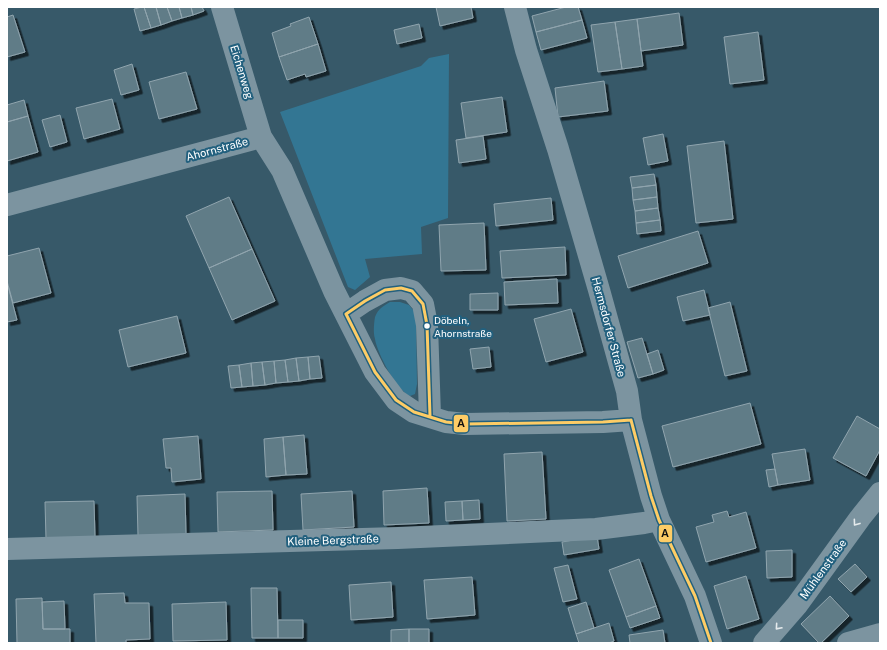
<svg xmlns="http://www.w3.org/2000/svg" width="887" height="650" font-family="'Public Sans',sans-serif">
	<defs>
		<filter id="shadow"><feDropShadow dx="3.5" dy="3.5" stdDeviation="0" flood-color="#0009"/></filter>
	</defs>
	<rect width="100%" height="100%" fill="#375969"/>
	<path fill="#337693" d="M449 54 448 218 421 227 422 254 365 259 370 277 355 290 348 287 280 112 421 66 429 58Z
		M390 302H400L409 305 414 311 416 322 417 384 415 394 410 396C397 391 377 353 375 339 373 333 374 323 375 317 378 309 383 306 390 302Z"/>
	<path fill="#617b87" stroke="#90a5ae" filter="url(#shadow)" d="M142 7H144L151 28 140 31 134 9Z
		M144 7H156L161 25 151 28Z
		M156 7H167L172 21 161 25Z
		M167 7H179L182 18 172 21Z
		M179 7H191L193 15 182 18Z
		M191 7H202L204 11 193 15Z
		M436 7H471L473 18 440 26Z
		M566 7H578L582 20 536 32 532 16Z
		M679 13 683 45 641 51 637 19Z
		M13 15 25 52 7 57V17Z
		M309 17 318 44 279 57 272 33 291 26 290 24Z
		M637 19 643 66 622 69 615 22Z
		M582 20 587 38 541 50 536 32Z
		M615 22 622 69 598 72 591 25Z
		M419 24 422 38 397 44 394 30Z
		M758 32 764 80 730 84 724 37Z
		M318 44 326 71 306 77 305 74 287 80 279 57Z
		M132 64 139 90 121 95 114 70Z
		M186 72 197 109 159 119 149 82Z
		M604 81 608 111 558 117 555 88Z
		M502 97 507 132 466 138 461 103Z
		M112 99 120 129 84 139 76 108Z
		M24 100 28 116 7 122V105Z
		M60 115 67 142 50 147 42 120Z
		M28 116 38 152 7 161V122Z
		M663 134 668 161 648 165 643 138Z
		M483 136 486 159 459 163 456 140Z
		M724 141 733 219 696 223 687 146Z
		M654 174 656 185 632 188 630 177Z
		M656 185 657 197 633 200 632 188Z
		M229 197 252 249 209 268 186 216Z
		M657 197 658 208 635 211 633 200Z
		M551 198 553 220 496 226 494 204Z
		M658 208 660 220 636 223 635 211Z
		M660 220 661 231 637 234 636 223Z
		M484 223 486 270 441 271 439 225Z
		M698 231 708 263 628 288 618 256Z
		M565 247 566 275 502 278 500 251Z
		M39 248 51 293 13 303 7 281V256Z
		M252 249 275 301 232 320 209 268Z
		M557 279 558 303 505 305 504 282Z
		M8 286 17 320 7 322V287Z
		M704 290 710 315 683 321 677 297Z
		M498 293V310H470V294Z
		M730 302 747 371 725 376 708 308Z
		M571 309 583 352 546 362 534 319Z
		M177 316 186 353 128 367 119 330Z
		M642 338 653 374 638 378 627 342Z
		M489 347 491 367 473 369 470 349Z
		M658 350 664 370 653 374 647 354Z
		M319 356 322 378 310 379 308 357Z
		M308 357 310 379 299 381 296 358Z
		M296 358 299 381 288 382 285 360Z
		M285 360 288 382 276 383 274 361Z
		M274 361 276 383 265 385 262 362Z
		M262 362 265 385 253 386 251 363Z
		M251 363 253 386 242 387 239 365Z
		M239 365 242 387 231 388 228 366Z
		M750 403 761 444 673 467 662 426Z
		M857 416 880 429V450L866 476 833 458Z
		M304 435 307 474 286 475 283 437Z
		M198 436 201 479 172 482 171 468H166L163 439Z
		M283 437 286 475 266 477 264 439Z
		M805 449 810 480 778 485 772 454Z
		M542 452 546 519 507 521 504 454Z
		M775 469 778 485 769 487 766 470Z
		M427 488 429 523 384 525 383 491Z
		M272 491 273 530 218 532 217 492Z
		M352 491 354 527 303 530 301 494Z
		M185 494 186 535 138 536 137 496Z
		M479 500 480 519 463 520 462 501Z
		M94 501 95 538 46 539 45 502Z
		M462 501 463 520 446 521 445 502Z
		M727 511 729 517 746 512 756 548 706 562 696 527 714 522 712 515Z
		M597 536 599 549 564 555 562 542Z
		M792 550V577L767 578 766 551Z
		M639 559 656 606 626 617 609 570Z
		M855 564 867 577 851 592 838 579Z
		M568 565 577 599 563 602 554 568Z
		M746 576 759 619 727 629 714 586Z
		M472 577 475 615 427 619 424 580Z
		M391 582 393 617 351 620 349 585Z
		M251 588H277L278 638H252Z
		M124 593 125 603H149L150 639 126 640V643H96L94 594Z
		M830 596 849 616 821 643H819L801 624Z
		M42 598 43 629H70V643H17L16 599Z
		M64 601 65 629H43L42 602Z
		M226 602 227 640 173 641 172 604Z
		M586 602 594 628 576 634 568 608Z
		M656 606 660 618 630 628 626 617Z
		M278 620H303V638H278Z
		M609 623 614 641 609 643H579L576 634Z
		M409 629V643H391V630Z
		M409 629H429V643H409Z
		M663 630 665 643H630L629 635Z"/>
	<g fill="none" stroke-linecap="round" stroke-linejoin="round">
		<path stroke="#7c94a0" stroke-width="22" d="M222 7 261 137
			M515 7 526 50 558 149 599 290 627 391 631 420 651 496 659 520 695 596 711 643
			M7 205 261 137 282 170 334 291 375 372 396 400 414 412 446 422 465 424 603 422 631 420
			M346 314 365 301 385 290 401 288 412 291 423 304 427 325 430 416
			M7 549 398 538 596 529 644 523 659 520
			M764 643 797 605 860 518 880 493
			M848 643 880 634"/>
		<defs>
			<path id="bus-1" d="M346 314 375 372 396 400 414 412 446 422 465 424 603 422 631 420
				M346 314 365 301 385 290 401 288 412 291 423 304 427 325 430 416
				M631 420 651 496 659 520 695 596 711 643"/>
		</defs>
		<use href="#bus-1" stroke="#22607e" stroke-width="6"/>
		<use href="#bus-1" stroke="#fdcc66" stroke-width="3"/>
	</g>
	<defs><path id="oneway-chevron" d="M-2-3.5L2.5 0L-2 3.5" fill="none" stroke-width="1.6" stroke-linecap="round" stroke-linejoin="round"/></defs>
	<g stroke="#e5eaec">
		<use href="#oneway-chevron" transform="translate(856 523) rotate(126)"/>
		<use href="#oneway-chevron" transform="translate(778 627) rotate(131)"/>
	</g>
	<circle fill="#fff" stroke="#22607e" stroke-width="1.5" cx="427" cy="326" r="3.5"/>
	<g text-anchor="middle" stroke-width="4" stroke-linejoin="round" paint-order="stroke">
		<g font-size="10" fill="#fff" stroke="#22607e" text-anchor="start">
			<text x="434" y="324">Döbeln,<tspan x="434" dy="13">Ahornstraße</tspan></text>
		</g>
		<g font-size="11" fill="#fff" stroke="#22607e">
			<text transform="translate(242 72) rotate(73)" y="4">Eichenweg</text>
			<text transform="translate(217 149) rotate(-15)" y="4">Ahornstraße</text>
			<text transform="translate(609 327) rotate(75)" y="4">Hermsdorfer Straße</text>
			<text transform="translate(333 540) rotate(-2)" y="4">Kleine Bergstraße</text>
			<text transform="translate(823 569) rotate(-54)" y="4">Mühlenstraße</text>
		</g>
	</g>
	<g stroke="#22607e" stroke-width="1.5">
		<rect x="453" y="414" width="16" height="19" rx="4" fill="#fdcc66"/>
		<rect x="658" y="524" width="15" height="19" rx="4" fill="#fdcc66"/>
	</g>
	<g font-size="11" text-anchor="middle" font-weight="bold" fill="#111">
		<text x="461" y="427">A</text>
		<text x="665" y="537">A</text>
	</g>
	<rect width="887" height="650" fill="none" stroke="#ffffff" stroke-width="16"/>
</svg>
